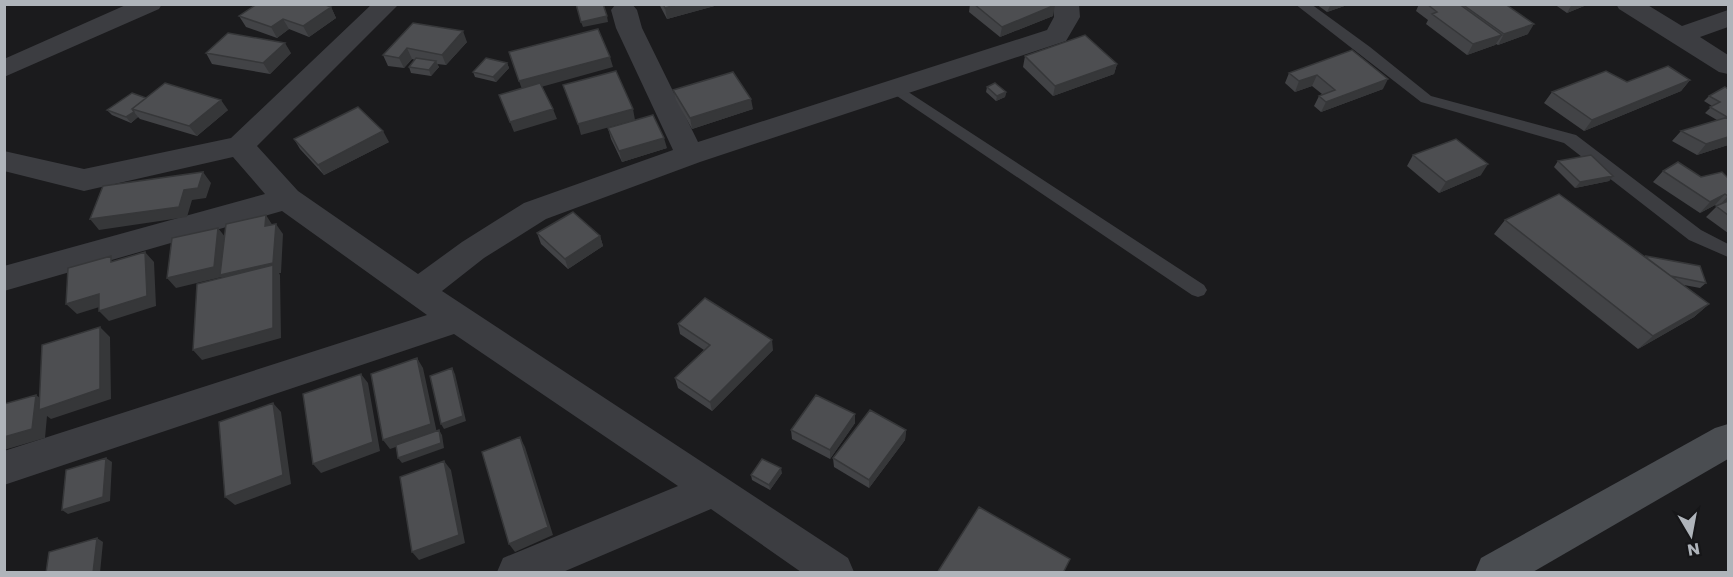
<svg xmlns="http://www.w3.org/2000/svg" width="1733" height="577" font-family="Poppins,sans-serif">
	<rect width="100%" height="100%" fill="#1b1b1d"/>
	<g fill="none" stroke-linecap="round" stroke-linejoin="round">
		<path fill="#3c3d41" fill-rule="evenodd" d="M1295 4H1311L1370 47 1431 96 1576 135 1701 230 1728 244V257L1689 240 1564 143 1421 102Z
			M896 84 1204 285 1207 290 1204 295 1198 297 1192 295 891 92 889 89 891 86Z"/>
		<path fill="#3c3d41" fill-rule="evenodd" d="M128 4H162L159 9 4 77V59Z
			M372 4H399L257 146 298 191 418 274 462 242 524 203 673 150 616 28 611 10 615 5 632 4 637 10 642 28 698 142 1047 30 1054 17 1053 4H1079L1080 17 1066 41 700 162 546 219 484 258 442 291 848 558 854 572H801L711 509 563 572H497L503 558 678 486 454 334 4 485V451L427 315 282 211 4 291V266L265 194 233 157 84 191 4 171V151L84 169 231 138Z
			M1616 4H1646L1682 26 1728 10V27L1700 37 1728 55V74L1719 72 1619 9Z"/>
		<path fill="#4a4d51" fill-rule="evenodd" d="M1728 424V459L1533 572H1475L1481 558 1715 428Z"/>
	</g>
	<path fill="#424346" d="M659 4H718V5L667 19Z
		M970 4H1053V16L1000 37 969 12Z
		M1316 4H1350L1327 12Z
		M1419 4H1505L1528 34 1498 45 1496 44 1495 45 1467 55 1426 24 1428 20 1416 11Z
		M1554 4H1589L1567 13Z
		M331 7 336 18 309 37 289 29 277 38 246 27 239 16Z
		M413 23 467 42 446 65 437 64 439 67 431 76 411 73 409 67 415 60 412 59 404 68 388 66 383 55Z
		M1352 50 1383 89 1321 112 1314 106 1319 96 1322 94 1312 86 1295 92 1285 83 1289 73Z
		M206 53H291L270 74 212 64Z
		M1025 56 1117 64 1114 74 1053 96 1023 67Z
		M507 63 509 68 496 82 475 77 473 72Z
		M1690 80 1681 91 1584 131 1544 103 1552 92 1627 82Z
		M987 87 1006 92 1005 97 996 101 986 92Z
		M1728 89V145L1697 155 1672 141 1681 131 1717 120 1705 113 1712 106 1704 101 1709 96Z
		M673 90 753 109 692 129 676 100Z
		M146 98 228 110 197 136 140 119 138 117 131 123 112 115 107 110Z
		M608 128 667 148 622 162 611 139Z
		M294 139 389 142 324 175 300 149Z
		M1413 155 1481 175 1439 193 1407 166Z
		M1558 161 1613 176 1609 181 1575 188 1554 167Z
		M1663 171 1701 177 1728 178V233L1706 217 1717 206 1715 205 1700 213 1653 182Z
		M1505 220 1645 257 1646 256 1706 283 1700 288 1684 285 1709 304 1694 317 1638 349 1494 234Z
		M537 233 600 236 603 246 568 269 541 244Z
		M678 324 773 350 712 411 678 388 675 378 704 350 680 334Z
		M855 423 830 459 792 439 791 430Z
		M906 430 905 440 869 488 834 467 833 458Z
		M782 473 770 490 752 480 751 475Z"/>
	<path fill="#363739" d="M679 4H718V5L667 19 665 8Z
		M1331 4H1350L1327 12Z
		M1572 4H1589L1567 13Z
		M1055 5 1053 16 1000 37 1002 27Z
		M331 7 336 18 309 37 303 26Z
		M607 16 608 22 583 27 581 22Z
		M283 19 289 29 277 38 271 27Z
		M1534 24 1528 34 1498 45 1504 34Z
		M463 31 467 42 446 65 442 55Z
		M1502 35 1495 45 1467 55 1473 44Z
		M285 43 291 53 270 74 263 63Z
		M407 48 412 59 404 68 399 58Z
		M610 57 613 67 523 92 519 81Z
		M436 61 439 67 431 76 429 70Z
		M507 63 509 68 496 82 493 77Z
		M1117 64 1114 74 1053 96 1055 86Z
		M1317 75 1312 86 1295 92 1299 81Z
		M1388 79 1383 89 1321 112 1326 102Z
		M1690 80 1681 91 1584 131 1592 120Z
		M1006 92 1005 97 996 101 997 96Z
		M751 99 753 109 692 129 690 118Z
		M221 100 228 110 197 136 189 126Z
		M553 109 557 119 514 132 510 122Z
		M633 109 635 120 581 135 578 124Z
		M134 112 138 117 131 123 126 117Z
		M383 131 389 142 324 175 318 165Z
		M1728 137V145L1697 155 1706 144Z
		M664 138 667 148 622 162 619 151Z
		M1488 164 1481 175 1439 193 1446 182Z
		M203 172 211 183 206 198 192 200 187 217 99 230 90 219 184 190Z
		M1613 176 1609 181 1575 188 1580 182Z
		M1725 194 1715 205 1700 213 1710 202Z
		M1728 196V204L1718 207Z
		M266 215 273 226H265Z
		M276 224 283 234 281 273H279L280 275 281 338 202 360 193 350 229 285 222 277 176 288 167 278 218 228 226 238Z
		M600 236 603 246 568 269 565 259Z
		M145 252 154 262 156 306 109 321 99 311Z
		M99 294 109 304 77 314 66 304Z
		M1709 304 1694 317 1638 349 1653 336Z
		M100 327 110 337 111 399 51 419 47 416 45 438 4 450V437L36 395 48 404Z
		M772 340 773 350 712 411 710 402Z
		M417 358 423 368 437 433 390 449 383 440Z
		M452 368 455 374 466 421 444 429 441 424Z
		M361 374 368 383 380 451 321 473 313 464Z
		M273 403 281 412 291 484 235 505 225 497Z
		M855 414V423L830 459V450Z
		M439 430 442 435 444 448 402 463 398 458Z
		M906 430 905 440 869 488V480Z
		M520 437 525 447 553 535 515 552 509 544Z
		M106 458 112 462 110 501 68 514 62 510Z
		M444 461 451 470 465 543 419 560 412 552Z
		M781 468 782 473 770 490 769 485Z
		M97 538 103 542 100 573H93Z"/>
	<path fill="#4d4e51" stroke="#363739" stroke-width="1.5" d="M257 4H323L331 7 303 26 283 19 271 27 239 16Z
		M576 4H603L607 16 581 22Z
		M663 4H679L665 8Z
		M974 4H1053L1055 5 1002 27Z
		M1427 4H1459L1502 35 1473 44 1432 14 1437 12Z
		M1462 4H1505L1534 24 1504 34Z
		M413 23 463 31 442 55 407 48 399 58 383 55Z
		M598 29 610 57 519 81 509 52Z
		M228 33 285 43 263 63 206 53Z
		M1085 35 1117 64 1055 86 1025 56Z
		M1352 50 1388 79 1326 102 1319 96 1335 90 1317 75 1299 81 1289 73Z
		M416 58 436 61 429 70 409 67Z
		M486 58 507 63 493 77 473 72Z
		M1668 66 1690 80 1592 120 1552 92 1606 71 1627 82Z
		M616 71 633 109 578 124 563 85Z
		M733 72 751 99 690 118 673 90Z
		M165 83 221 100 189 126 132 109Z
		M540 83 553 109 510 122 499 95Z
		M995 83 1006 92 997 96 987 87Z
		M1725 87 1728 89V117H1727L1710 107 1720 102 1709 96Z
		M132 93 146 98 132 109 134 112 126 117 107 110Z
		M358 107 383 131 318 165 294 139Z
		M653 115 664 138 619 151 608 128Z
		M1728 117V137L1706 144 1681 131Z
		M1456 139 1488 164 1446 182 1413 155Z
		M1591 155 1613 176 1580 182 1558 161Z
		M1678 162 1701 177 1722 172 1728 178V196L1725 194 1710 202 1663 171Z
		M203 172 198 188 184 190 179 207 90 219 103 186Z
		M1559 194 1709 304 1653 336 1505 220Z
		M1728 201V215L1716 206Z
		M573 212 600 236 565 259 537 233Z
		M266 215 265 226 276 224 273 263 220 275 226 224Z
		M218 228 214 267 167 278 172 238Z
		M145 252 147 296 99 311V294L66 304 68 268 111 256V262Z
		M1646 256 1700 266 1706 283 1671 276 1647 258Z
		M273 265V328L193 350 197 284Z
		M705 298 772 340 710 402 675 378 710 345 678 324Z
		M100 327V389L39 410 42 345Z
		M417 358 431 424 383 440 371 374Z
		M452 368 463 416 441 424 430 376Z
		M361 374 373 442 313 464 303 394Z
		M36 395 32 429 4 437V404Z
		M816 395 855 414 830 450 791 430Z
		M273 403 283 475 225 497 219 422Z
		M870 410 906 430 869 480 833 458Z
		M439 430 441 443 398 458 396 445Z
		M520 437 548 527 509 544 482 452Z
		M106 458 103 497 62 510 66 470Z
		M762 459 781 468 769 485 751 475Z
		M444 461 459 535 412 552 400 477Z
		M979 507 1070 559 1063 573H937Z
		M97 538 93 573H46L49 552Z"/>
	<rect width="1733" height="577" fill="none" stroke="#afb4ba" stroke-width="12"/>
	<g transform="translate(1691 535) rotate(170)" stroke="#161618" stroke-width="4.5" paint-order="stroke">
	<path d="M0-4.5L10 22L0 15L-10 22Z" fill="#afb4ba"/>
	<text y="-9" font-size="16" font-weight="bold" text-anchor="middle" fill="#afb4ba">N</text>
	</g>
</svg>
